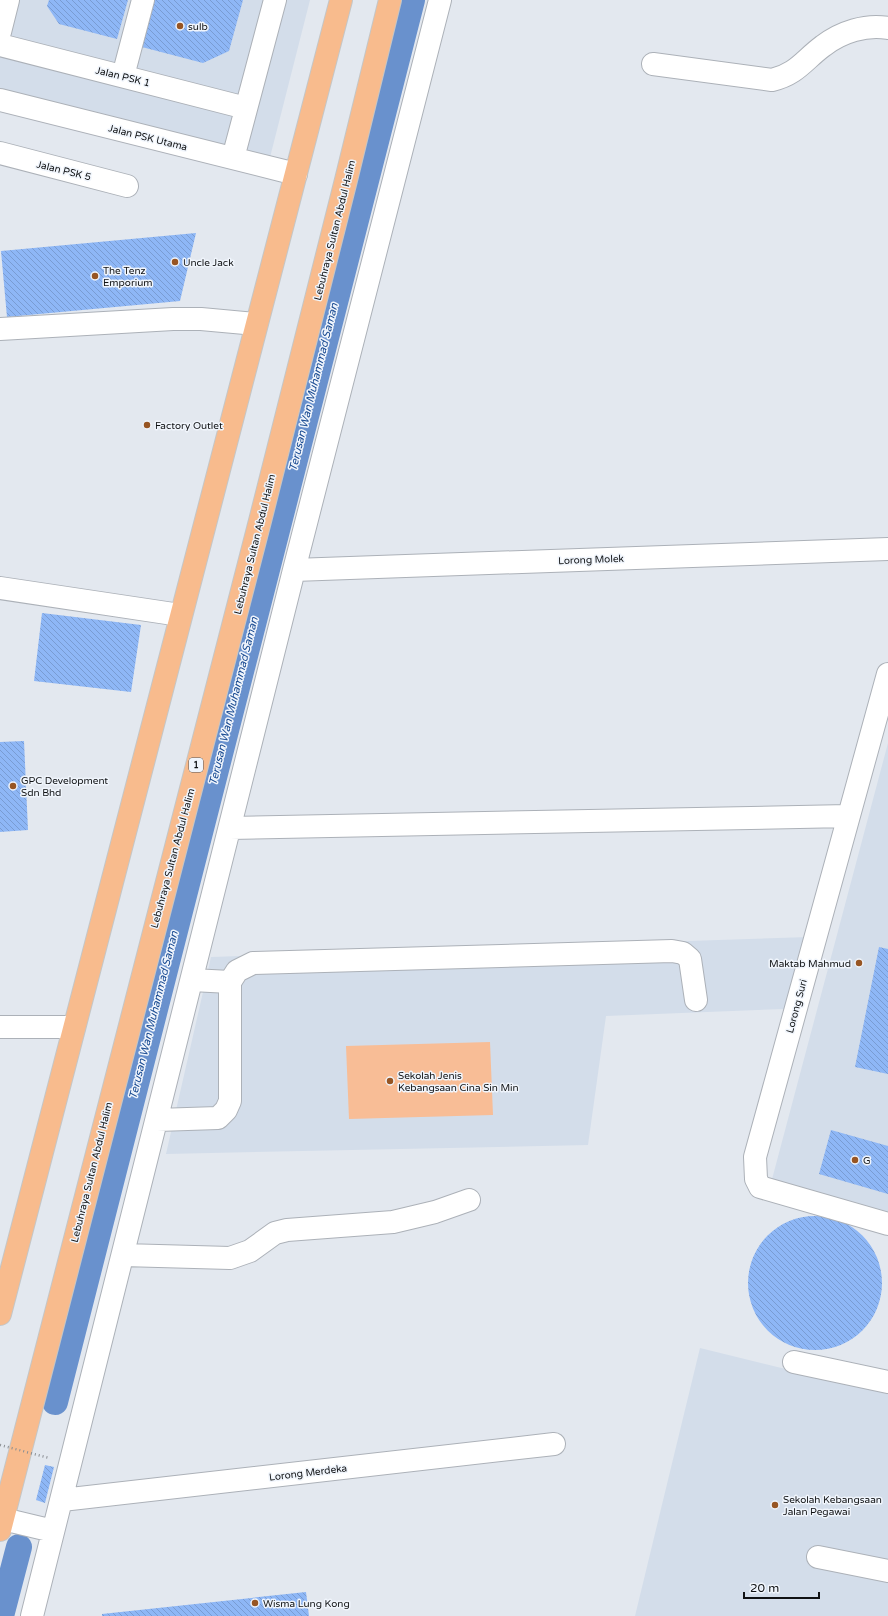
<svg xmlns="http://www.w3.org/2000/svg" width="888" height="1616" font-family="'Varela Round',sans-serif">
	<defs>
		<pattern id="building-back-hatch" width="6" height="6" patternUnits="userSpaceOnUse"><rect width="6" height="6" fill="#8eb7f6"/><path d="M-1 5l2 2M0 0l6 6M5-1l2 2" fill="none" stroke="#799cd2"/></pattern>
	</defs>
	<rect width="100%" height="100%" fill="#e3e8ef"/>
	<path fill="#d3ddea" d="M0 0H310L265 177 0 110Z
		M888 743V1213L771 1183Z
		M809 937 784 1009 606 1016 588 1145 166 1154 211 957Z
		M700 1348 888 1394V1616H635Z"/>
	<path fill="#f8bd96" d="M490 1042 493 1115 349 1119 346 1046Z"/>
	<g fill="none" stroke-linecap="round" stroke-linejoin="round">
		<path stroke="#6991cd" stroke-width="26" d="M55 1402 412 0
			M1 1616 19 1547"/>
	</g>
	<path fill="url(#building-back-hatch)" d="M49 0H128L117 39 59 24 47 6Z
		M150 0H243L229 51 203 63 138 46Z
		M196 233 180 301 7 317 1 251Z
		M42 613 141 625 131 692 34 681Z
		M24 741 28 830 0 832V742Z
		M879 947 888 949V1074L855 1067Z
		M831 1130 888 1146V1194L819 1174Z
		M748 1283a67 67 0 1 1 134 0a67 67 0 1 1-134 0Z
		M45 1465 54 1467 45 1503 36 1500Z
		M306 1592 309 1616H102V1614Z"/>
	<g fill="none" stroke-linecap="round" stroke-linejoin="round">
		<defs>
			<path id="minor" d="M0 32 8 0
				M0 45 246 108
				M653 64 772 80C797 74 804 60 823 46 841 32 866 24 888 28
				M123 76 143 0
				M0 100 296 174
				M0 153 127 186
				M233 158 275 0
				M0 329 173 319H201L256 324
				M294 570 888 549
				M0 588 180 615
				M888 674 755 1157 756 1179 760 1187 888 1224
				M230 828 848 816
				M192 980 230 982
				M0 1027H74
				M157 1120 218 1118 226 1110 230 1101V982L237 971 253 963 672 951 683 953 690 959 696 1000
				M123 1255 230 1258 250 1251 275 1233 287 1230 393 1222 435 1212 469 1200
				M794 1362 888 1382
				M62 1500 554 1444
				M3 1519 53 1531
				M818 1557 888 1571
				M32 1616 294 570 440 0"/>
			<path id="major" d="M0 1314 341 0
				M0 1530 261 517 346 180 390 0"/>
		</defs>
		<use href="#minor" stroke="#acb1b8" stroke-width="24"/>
		<use href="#major" stroke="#c5c6c6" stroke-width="24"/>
		<use href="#minor" stroke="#fff" stroke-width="22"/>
		<use href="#major" stroke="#f8bb8d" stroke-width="22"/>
		<path stroke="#8a8e92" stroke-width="2.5" stroke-dasharray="1 3" stroke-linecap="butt" d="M0 1445 49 1458"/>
	</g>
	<g fill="#975523" stroke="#f0f5fc" stroke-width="1.5">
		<circle cx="180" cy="26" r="4"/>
		<circle cx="175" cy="262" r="4"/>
		<circle cx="95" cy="276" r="4"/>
		<circle cx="147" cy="425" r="4"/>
		<circle cx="13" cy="786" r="4"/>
		<circle cx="859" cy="963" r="4"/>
		<circle cx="390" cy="1081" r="4"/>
		<circle cx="855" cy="1160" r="4"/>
		<circle cx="775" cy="1505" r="4"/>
		<circle cx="255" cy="1603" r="4"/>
	</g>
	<g text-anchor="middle" stroke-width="3" stroke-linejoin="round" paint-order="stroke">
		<rect fill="#f0f5fc" stroke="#525559" stroke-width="1" x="189" y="758" width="14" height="14" rx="3"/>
		<g font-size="9" font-weight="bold" fill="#0f1113">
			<text x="196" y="768">1</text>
		</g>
		<g font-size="10" fill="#0f1113" stroke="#f0f5fc" text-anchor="start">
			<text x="188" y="30">sulb</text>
			<text x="183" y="266">Uncle Jack</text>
			<text x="103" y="274">The Tenz<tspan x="103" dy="12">Emporium</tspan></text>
			<text x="155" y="429">Factory Outlet</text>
			<text x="21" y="784">GPC Development<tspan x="21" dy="12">Sdn Bhd</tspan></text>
			<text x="851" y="967" text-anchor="end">Maktab Mahmud</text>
			<text x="398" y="1079">Sekolah Jenis<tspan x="398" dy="12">Kebangsaan Cina Sin Min</tspan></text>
			<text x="863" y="1164">G</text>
			<text x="783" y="1503">Sekolah Kebangsaan<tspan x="783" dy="12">Jalan Pegawai</tspan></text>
			<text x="263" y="1607">Wisma Lung Kong</text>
		</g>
		<g font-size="10" fill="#0f1113" stroke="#f0f5fc">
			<text transform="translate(123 76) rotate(14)" y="4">Jalan PSK 1</text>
			<text transform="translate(148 137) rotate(14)" y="4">Jalan PSK Utama</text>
			<text transform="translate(64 170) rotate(14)" y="4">Jalan PSK 5</text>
			<text transform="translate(334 230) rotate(-76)" y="4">Lebuhraya Sultan Abdul Halim</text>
			<text transform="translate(254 544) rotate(-76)" y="4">Lebuhraya Sultan Abdul Halim</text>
			<text transform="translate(591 559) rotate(-2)" y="4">Lorong Molek</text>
			<text transform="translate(172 858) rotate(-75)" y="4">Lebuhraya Sultan Abdul Halim</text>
			<text transform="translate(796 1006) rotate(-75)" y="4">Lorong Suri</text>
			<text transform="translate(91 1172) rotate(-76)" y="4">Lebuhraya Sultan Abdul Halim</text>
			<text transform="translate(308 1472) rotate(-7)" y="4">Lorong Merdeka</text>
		</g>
		<g font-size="11" font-style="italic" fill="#174991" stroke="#f0f5fc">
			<text transform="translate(313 387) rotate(-76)" y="4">Terusan Wan Muhammad Saman</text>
			<text transform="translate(233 701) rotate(-76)" y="4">Terusan Wan Muhammad Saman</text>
			<text transform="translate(153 1015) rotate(-76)" y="4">Terusan Wan Muhammad Saman</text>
		</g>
	</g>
	<path d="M744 1592v6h75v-6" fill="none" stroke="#0f1113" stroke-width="2"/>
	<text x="750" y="1592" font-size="12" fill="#0f1113" stroke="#f0f5fc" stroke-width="3" paint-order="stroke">20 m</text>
</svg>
